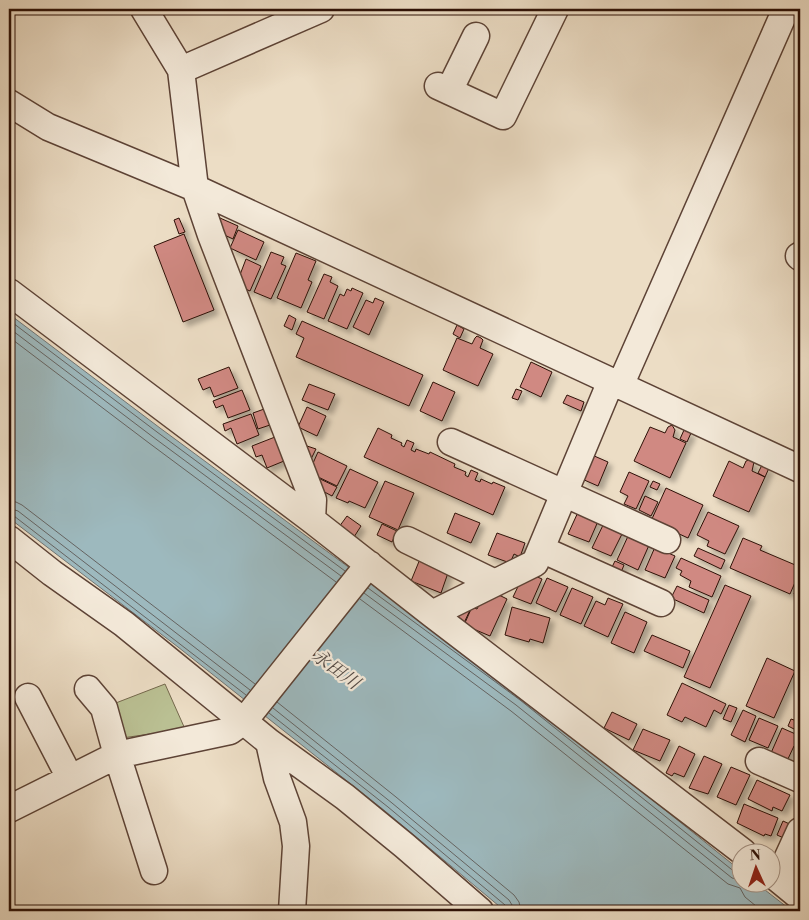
<svg xmlns="http://www.w3.org/2000/svg" width="809" height="920" font-family="'Libre Bodoni','Noto Serif JP',serif">
	<defs>
		<filter id="shadow"><feDropShadow dx="4.5" dy="4.5" stdDeviation="2.5" flood-color="#0004"/></filter>
	</defs>
	<rect width="100%" height="100%" fill="#ecddc5"/>
	<filter id="stains"><feTurbulence type="fractalNoise" baseFrequency=".004" numOctaves="4"/><feColorMatrix values="0 0 0 0 .2 0 0 0 0 .09 0 0 0 0 .02 0 0 0 .5 -.17"/></filter>
	<radialGradient id="worn" r=".72"><stop offset=".6" stop-color="#630" stop-opacity="0"/><stop offset="1" stop-color="#630" stop-opacity=".3"/></radialGradient>
	<path fill="#bac093" stroke="#74684c" d="M165 684 185 729 115 739 108 706Z"/>
	<path fill="#9db9be" stroke="#707574" d="M9 314 160 428 523 696 741 871 742 882 756 883 792 911H505L385 811 178 647 9 518Z"/>
	<g fill="none" stroke-linecap="round" stroke-linejoin="round">
		<path stroke="#656462" stroke-width="1" d="M9 320 157 432 345 571
			M9 328 153 437 341 576
			M9 337 149 443 336 582
			M9 501 16 502 22 505 255 684
			M9 508 18 511 250 690
			M9 515 14 516 246 695
			M368 588 520 700 736 873 742 874
			M364 593 516 705 732 878 742 880
			M360 599 511 711 728 884 740 888 745 897 762 911
			M277 702 396 797 514 895 519 902 521 911
			M273 708 392 803 509 900 512 905 514 911
			M269 713 388 807 505 905 507 911"/>
	</g>
	<path fill="#d08982" stroke="#2d1006" filter="url(#shadow)" d="M179 218 185 232 179 234 174 220Z
		M220 218 238 226 233 239 218 232 217 227Z
		M238 230 264 242 256 260 230 248Z
		M184 234 214 310 183 322 154 246Z
		M271 252 284 257 281 264 286 266 271 299 254 292Z
		M296 253 316 261 308 280 312 282 301 308 277 298Z
		M246 259 261 266 250 291 241 287 238 280Z
		M324 274 332 277 330 282 338 286 324 319 307 312Z
		M352 288 363 293 347 329 328 321 340 294 344 296 347 289 351 291Z
		M375 298 384 302 369 335 353 327 366 300 373 303Z
		M289 315 296 319 292 330 284 326Z
		M302 321 423 375 409 406 296 357 304 338 296 334Z
		M457 325 464 329 460 338 453 334Z
		M477 336 481 338 483 340 480 348 493 354 478 386 443 370 457 338 472 344 475 338Z
		M531 362 552 372 541 397 520 387Z
		M229 367 238 388 214 397 210 387 203 390 198 379Z
		M433 382 455 392 442 421 420 411Z
		M309 384 335 394 328 410 302 400Z
		M516 389 522 391 518 400 512 398Z
		M242 390 250 410 228 418 223 405 216 408 213 401Z
		M567 395 584 402 581 411 563 403Z
		M307 407 326 416 317 436 298 427Z
		M267 408 273 424 258 429 253 413Z
		M251 414 259 435 237 444 231 428 225 431 223 424Z
		M672 425 675 430 673 437 686 443 670 478 634 461 650 427 665 433 668 427Z
		M378 428 392 435 391 438 402 443 401 445 404 447 407 440 414 443 411 450 415 452 416 449 429 454 430 452 455 464 454 467 466 472 465 475 468 477 471 470 478 473 475 480 480 482 481 479 492 484 493 482 505 487 493 515 364 457Z
		M684 430 691 433 687 442 680 439Z
		M275 437 284 461 267 468 262 455 256 457 252 446Z
		M301 444 316 449 309 463Z
		M318 452 347 466 337 486 314 475 310 470Z
		M592 455 608 462 598 486 582 479Z
		M749 460 754 462 752 471 765 477 749 512 713 496 729 461 743 468 746 461Z
		M762 465 769 468 765 477 758 473Z
		M350 469 378 482 365 508 349 501 348 503 336 498Z
		M629 472 649 481 636 509 624 504 628 496 620 492Z
		M316 477 337 487 332 496 317 488Z
		M385 481 414 493 398 530 369 517Z
		M653 481 660 484 657 490 650 487Z
		M666 488 703 505 688 538 651 521Z
		M645 496 658 502 651 516 639 510Z
		M579 510 599 519 589 542 568 534Z
		M708 512 739 526 725 554 707 546 709 541 697 535Z
		M455 513 480 523 471 543 447 533Z
		M347 516 361 526 354 537 339 527Z
		M605 521 624 530 611 556 592 548Z
		M382 524 397 531 392 542 377 535Z
		M497 533 525 543 520 557 514 554 510 563 488 555Z
		M629 534 650 543 638 570 617 560Z
		M743 538 762 546 760 550 800 567V571L790 594 730 568Z
		M655 547 675 556 665 578 645 570Z
		M698 548 725 560 721 569 694 556Z
		M681 558 721 576 712 597 689 587 691 581 680 575 682 571 676 568Z
		M420 559 449 570 441 593 411 581Z
		M615 561 624 565 620 575 610 571Z
		M531 574 542 579 531 604 513 597 523 576Z
		M547 578 568 587 556 612 536 603Z
		M800 581V596L794 594Z
		M725 585 751 596 710 688 684 677Z
		M677 586 709 600 704 613 671 598Z
		M572 588 593 597 581 624 560 615Z
		M491 591 507 599 490 636 464 625 472 607 477 609 484 595Z
		M608 598 623 604 608 637 584 626 596 601 605 605Z
		M461 603 471 608 464 623 454 618Z
		M512 607 550 618 543 643 530 639 529 642 505 635Z
		M625 612 647 622 634 653 611 643Z
		M652 635 690 651 683 668 644 651Z
		M767 658 795 671 774 718 746 706Z
		M682 683 726 704 721 714 714 710 706 727 685 717 682 722 667 715Z
		M729 705 737 708 731 722 723 719Z
		M743 710 756 716 745 742 731 735Z
		M612 712 637 724 629 740 604 728Z
		M759 718 778 726 768 748 749 740Z
		M791 719 800 722V732L788 726Z
		M782 728 800 736V749L794 746 787 761 771 753Z
		M643 729 670 740 660 761 633 750Z
		M679 746 695 754 684 777 674 773 672 776 666 773Z
		M704 756 722 764 708 794 689 788Z
		M731 767 750 775 736 805 717 797Z
		M757 780 790 795 782 811 773 807 772 811 748 799Z
		M744 804 778 818 771 836 765 834 764 836 737 823Z
		M783 821 794 826 788 840 777 835Z"/>
	<g fill="none" stroke-linecap="round" stroke-linejoin="round">
		<defs>
			<path id="minor" d="M144 9 181 70 195 188 211 235 313 500 312 520
				M181 70 321 9
				M438 86 503 116 555 9
				M449 91 476 36
				M9 103 48 127 195 188 800 469
				M799 256 800 257
				M9 292 312 520 432 614 743 852
				M620 386 786 9
				M451 442 667 540
				M9 539 52 573 124 624 269 742 345 797 405 846 480 911
				M407 540 495 583
				M541 549 661 603
				M432 614 535 563 611 381
				M88 689 104 708 117 755 154 871
				M28 697 70 778
				M269 742 277 778 293 822 296 846 292 911
				M759 761 800 779
				M9 809 117 755 230 731 244 721 369 564
				M772 874 800 897
				M778 879 800 831"/>
		</defs>
		<use href="#minor" stroke="#5d4336" stroke-width="29"/>
		<use href="#minor" stroke="#f3e9d9" stroke-width="26"/>
	</g>
	<g text-anchor="middle" stroke-width="4.5" stroke-linejoin="round" paint-order="stroke">
		<g font-size="18" font-style="italic" fill="#544b46" stroke="#f3e9d9">
			<text transform="translate(336 669) rotate(36)" y="6">永田川</text>
		</g>
	</g>
	<rect width="809" height="920" fill="none" stroke="#ecddc5" stroke-width="30"/>
	<rect x="10" y="10" width="789" height="900" fill="none" stroke="#2d1006" stroke-width="2.5"/>
	<rect x="15" y="15" width="779" height="890" fill="none" stroke="#2d1006"/>
	<g transform="translate(756 868) rotate(357)"><circle r="24" fill="#f3e9d9" stroke="#a49285"/>
	<path d="M0-4L9 19L0 12L-9 19Z" fill="#8f2418"/>
	<text y="-8" font-size="14" font-weight="bold" text-anchor="middle" fill="#2d1006">N</text>
	</g>
	<rect width="100%" height="100%" filter="url(#stains)"/>
	<rect width="100%" height="100%" fill="url(#worn)"/>
</svg>
